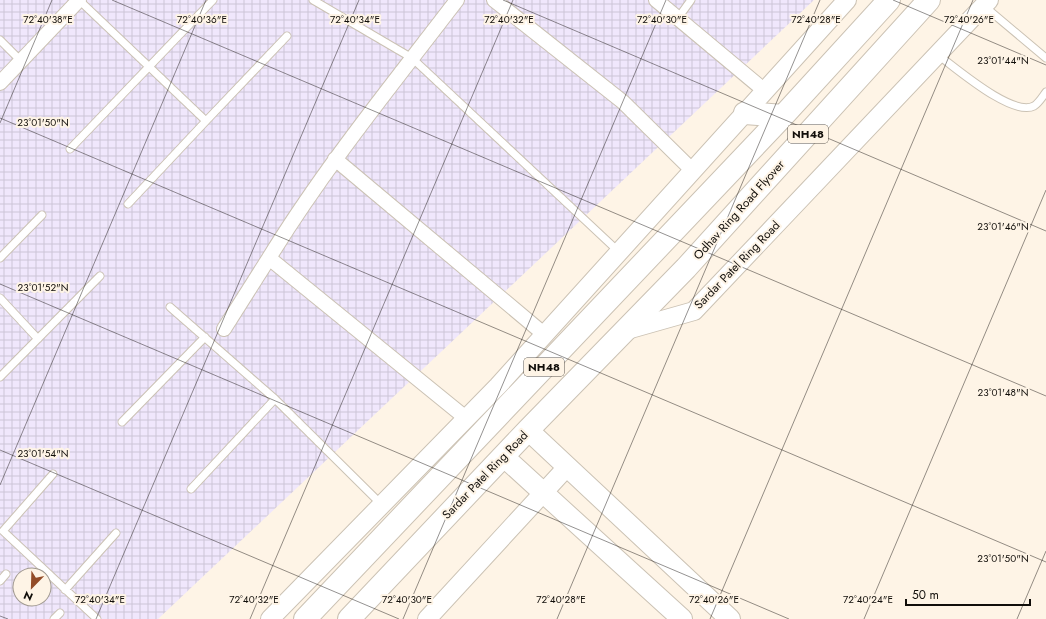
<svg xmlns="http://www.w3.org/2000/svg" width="1046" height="619" font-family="Jost,sans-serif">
	<defs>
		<pattern id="industrial-grid" width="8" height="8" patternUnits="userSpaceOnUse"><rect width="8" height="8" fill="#f0e7fc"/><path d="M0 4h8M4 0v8" fill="none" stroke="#cdc5d7"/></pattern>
	</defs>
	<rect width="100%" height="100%" fill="#fef4e6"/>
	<path fill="url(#industrial-grid)" fill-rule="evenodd" d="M0 0H814L158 619H0ZM20 575H44V599H20Z"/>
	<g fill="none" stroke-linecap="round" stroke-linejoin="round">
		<defs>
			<path id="service" d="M79 0 206 121 287 36
				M313 0 412 58 618 251
				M984 6 1046 58
				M678 18 691 0
				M0 40 21 61
				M938 55C956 68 1012 117 1034 106 1039 103 1043 96 1046 92
				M70 149 213 0
				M128 204 206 121
				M0 258 42 215
				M0 298 38 339
				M170 307 275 399 382 505
				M0 377 100 276
				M122 422 205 337
				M53 474 3 531 97 619
				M191 489 275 399
				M0 581 6 574
				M65 590 116 533
				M54 619 60 613"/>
			<path id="minor" d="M457 0C392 85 325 167 269 258L467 419
				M494 0 623 102 693 171
				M656 0 765 91
				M0 83 79 0
				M335 159 545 335
				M224 329 269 258"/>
			<path id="tertiary" d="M627 330 694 311 989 0
				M270 619 498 386 847 0
				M427 619 567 467"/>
			<path id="secondary" d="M528 430 730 619
				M503 456 682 619"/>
			<path id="trunk" d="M745 113 783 116
				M305 619 783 116 889 0
				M349 619 528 430 686 268 929 0"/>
		</defs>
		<use href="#service" stroke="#cbc2b4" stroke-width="9"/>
		<use href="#minor" stroke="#cbc2b4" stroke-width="16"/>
		<use href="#tertiary" stroke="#cbc2b4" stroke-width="20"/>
		<use href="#secondary" stroke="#cbc2b4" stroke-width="22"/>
		<use href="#trunk" stroke="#cbc2b4" stroke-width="24"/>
		<use href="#service" stroke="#fff" stroke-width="7"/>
		<use href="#minor" stroke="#fff" stroke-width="14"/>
		<use href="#tertiary" stroke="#fff" stroke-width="18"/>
		<use href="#secondary" stroke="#fff" stroke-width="20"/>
		<use href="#trunk" stroke="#fff" stroke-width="22"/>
	</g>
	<path fill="none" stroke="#110e0a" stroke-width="1" stroke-opacity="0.45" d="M112 0 1046 396M503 0 1046 231M893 0 1046 65M0 118 1046 562M0 123 52 0M0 284 789 619M0 450 399 619M0 485 206 0M0 616 8 619M96 619 359 0M250 619 513 0M403 619 666 0M557 619 820 0M710 619 973 0M864 619 1046 190M1017 619 1046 551"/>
	<g text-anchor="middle" stroke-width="4" stroke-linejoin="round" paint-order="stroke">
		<g fill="#fef4e6" stroke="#58534c" stroke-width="1">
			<rect x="788" y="125" width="40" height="18" rx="3"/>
			<rect x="524" y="358" width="40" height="18" rx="3"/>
		</g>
		<g font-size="11" font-weight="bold" fill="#110e0a">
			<text x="808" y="138">NH48</text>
			<text x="544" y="371">NH48</text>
		</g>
		<g font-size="12" fill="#110e0a" stroke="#fef4e6">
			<text transform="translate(739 210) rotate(-48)" y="4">Odhav Ring Road Flyover</text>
			<text transform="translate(737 265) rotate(-46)" y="4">Sardar Patel Ring Road</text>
			<text transform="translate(485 475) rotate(-46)" y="4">Sardar Patel Ring Road</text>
		</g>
	</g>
	<g font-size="10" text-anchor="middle" fill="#110e0a" stroke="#fef4e6" stroke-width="4" stroke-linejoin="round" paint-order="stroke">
		<text x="202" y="23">72°40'36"E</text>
		<text x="355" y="23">72°40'34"E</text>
		<text x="509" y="23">72°40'32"E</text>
		<text x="662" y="23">72°40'30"E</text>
		<text x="816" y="23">72°40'28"E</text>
		<text x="969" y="23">72°40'26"E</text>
		<text x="48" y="23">72°40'38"E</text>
		<text x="1003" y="64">23°01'44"N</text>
		<text x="43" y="126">23°01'50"N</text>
		<text x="1003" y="230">23°01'46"N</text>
		<text x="43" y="291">23°01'52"N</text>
		<text x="1003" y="396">23°01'48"N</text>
		<text x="43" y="457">23°01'54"N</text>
		<text x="1003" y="562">23°01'50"N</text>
		<text x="100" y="603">72°40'34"E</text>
		<text x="254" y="603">72°40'32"E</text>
		<text x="407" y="603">72°40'30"E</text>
		<text x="561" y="603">72°40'28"E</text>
		<text x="714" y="603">72°40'26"E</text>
		<text x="868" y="603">72°40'24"E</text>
	</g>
	<g transform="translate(32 587) rotate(203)"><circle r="19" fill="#fef4e6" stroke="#9f988e"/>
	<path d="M0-3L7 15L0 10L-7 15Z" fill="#934c28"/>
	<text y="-6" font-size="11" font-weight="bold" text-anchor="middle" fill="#110e0a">N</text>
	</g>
	<path d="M906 599v6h124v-6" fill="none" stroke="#110e0a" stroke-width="2"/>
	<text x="912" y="599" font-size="12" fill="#110e0a" stroke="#fef4e6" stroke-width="3" paint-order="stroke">50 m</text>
</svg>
